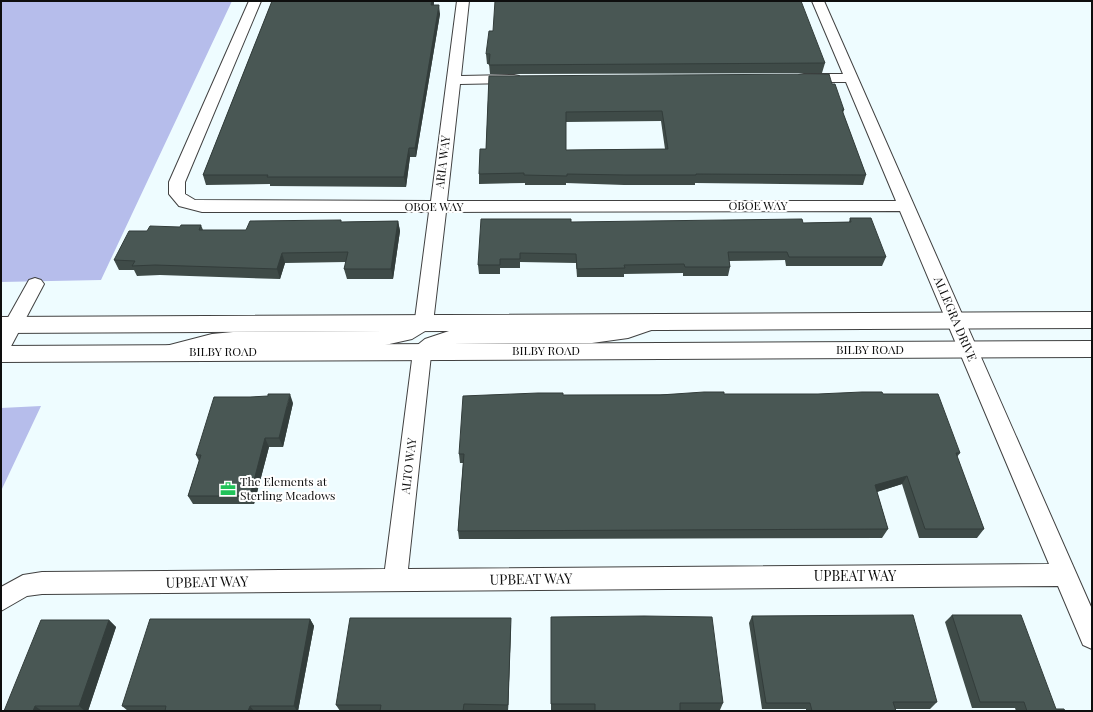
<svg xmlns="http://www.w3.org/2000/svg" width="1093" height="712" font-family="'Playfair Display',serif">
	<rect width="100%" height="100%" fill="#eefcff"/>
	<path fill="#b6bdeb" d="M1 1H232L101 280 1 282Z
		M41 406 1 491V408Z"/>
	<g fill="none" stroke-linecap="round" stroke-linejoin="round">
		<defs>
			<path id="minor" d="M249 1H261L185 182V194L195 200 431 201 457 1H469L461 76 514 75 519 76 521 79 519 82 514 83 460 84 447 201H896L846 82H804L799 81 797 78 799 75 804 74H843L812 1H824L1092 609V649L1083 645 1058 586 42 594 27 596 1 611V587L23 575 42 572 385 569 413 352 415 347 425 339 452 330 592 329 627 324 654 315 660 317 663 322 660 327 628 338 592 343 452 344 442 347 431 355 408 569 1049 564 900 211 446 212 433 323 430 328 412 339 385 345 233 346 212 348 169 359 162 357 160 352 162 347 212 334 233 332 385 331 400 328 415 319 429 212H202L179 206 169 194V182Z
				M35 278 41 280 44 284 8 352 1 354V330L29 280Z"/>
			<path id="tertiary" d="M1092 312V328L1 333V317Z
				M1092 341V357L1 362V346Z"/>
		</defs>
		<use href="#minor" stroke="#414141" stroke-width="2"/>
		<use href="#tertiary" stroke="#414141" stroke-width="2"/>
		<use href="#minor" fill="#fff" fill-rule="evenodd"/>
		<use href="#tertiary" fill="#fff" fill-rule="evenodd"/>
	</g>
	<path fill="#3f4b48" fill-rule="evenodd" d="M272 1H434V5L440 14 416 157H410L406 187 270 186V184L206 185 203 175Z
		M486 54 825 63 822 73 490 74 489 64H487Z
		M489 76 832 84 844 110 843 113 866 175 863 185 695 183V185H624L566 183V185H525V183L479 184V174L486 149ZM661 121 665 149 566 150V122Z
		M850 218 886 257 882 266H786L785 260 729 261 730 267 728 276H683V273L624 274V277H577L576 263 520 262V268H500V274H479L478 265 571 222 803 223 849 222Z
		M398 221 400 231 393 279H347L344 269 346 262 285 263 280 279 160 275 137 276 134 270H119L114 260 147 231 180 227 201 225 203 230H246L342 222Z
		M724 394H883L960 453 957 457 984 529 977 538H919L902 484 877 492 888 529 882 538 459 539 458 531 463 463H460L459 454 563 395Z
		M293 403 283 447H269L254 504H193L188 496 199 461 196 455Z
		M952 615 1056 709 1065 711H1016L1015 708H972L945 622Z
		M752 616 937 702 930 709H895L896 711H806V709H762L749 623Z
		M551 617 723 703 720 710H680V711L551 710Z
		M310 619 314 626 298 711H128L122 706Z
		M109 620 116 627 88 711H4Z
		M511 625 508 711H340L336 705Z"/>
	<path fill="#333d3b" d="M432 1H434L432 14 431 5Z
		M439 5 440 14 416 157 415 148Z
		M409 148 410 157 406 187 404 177Z
		M398 221 400 231 393 279 391 269Z
		M282 253 285 263 280 279 277 269Z
		M290 394 293 403 283 447 279 438Z
		M265 438 269 447 254 504 250 496Z
		M907 476 902 484 870 494 875 485Z
		M511 618V625L508 711V705Z
		M310 619 314 626 298 711H297L294 706Z
		M109 620 116 627 88 711H85L79 706Z
		M35 706 42 711H33Z
		M250 706 254 711H248Z"/>
	<path fill="#495754" stroke="#333d3b" fill-rule="evenodd" d="M272 1H432L431 5H439L415 148H409L404 177H267L268 175H203Z
		M495 1H801L825 63 489 65 490 54H486L489 31H493Z
		M829 74 832 84H835L844 110H842L866 175 696 174V175H625L567 174V176L524 175V173L479 174 480 149H486L489 76ZM662 111 668 149 566 150V112Z
		M850 218H871L886 257H789L787 252H728L730 267H685L684 264 624 265 625 268 577 269 576 254 520 253V259H500V265H478L481 219H571V222L802 219 803 223 851 222Z
		M341 220V222L398 221 391 269H344L348 252 282 253 277 269 155 265 132 266 135 261 114 260 129 231H147L150 226 180 227 181 225H201L199 230H246L250 221Z
		M704 392H724V394H818L862 392H882L883 394H938L960 453H956L984 529H925L907 476 875 485 888 529 458 531 464 454H459L463 396 538 393H563V395H660Z
		M268 394H290L279 438H265L250 496H188L201 455H196L214 397H250L268 396Z
		M913 615 937 702H893L896 711H812L810 703H766L752 616Z
		M952 615H1021L1056 709H1064L1065 711H1027L1024 702H980Z
		M644 616 712 617 723 703H680V711H595V704H551V617Z
		M350 618H511L508 705 464 704 463 711H380L381 705H336Z
		M150 619H310L294 706H250L248 711H165L166 706H122Z
		M41 620H109L79 706H35L33 711H4Z"/>
	<defs>
		<symbol id="office-bare" viewBox="-9 -9 18 18"><path d="M-6-3h4V-5.5h4V-3h4V5H-6ZM-1-4.5V-3h2v-1.5ZM-6 0V1H6V0Z" fill="#21c259" stroke="#fff" stroke-width="2.5" paint-order="stroke"/></symbol>
	</defs>
	<g fill-rule="evenodd">
		<use href="#office-bare" x="217" y="478" width="22" height="22"/>
	</g>
	<g text-anchor="middle" stroke-width="4" stroke-linejoin="round" paint-order="stroke">
		<g font-size="12" fill="#0e0e0e" stroke="#fff">
			<text transform="translate(443 162) rotate(-83)" y="4">ARIA WAY</text>
			<text x="758" y="210">OBOE WAY</text>
			<text x="434" y="211">OBOE WAY</text>
			<text transform="translate(955 319) rotate(67)" y="4">ALLEGRA DRIVE</text>
			<text x="870" y="354">BILBY ROAD</text>
			<text x="546" y="355">BILBY ROAD</text>
			<text x="223" y="356">BILBY ROAD</text>
			<text transform="translate(409 466) rotate(-83)" y="4">ALTO WAY</text>
		</g>
		<g font-size="12" fill="#0e0e0e" stroke="#fff" text-anchor="start">
			<text x="240" y="486">The Elements at<tspan x="240" dy="14">Sterling Meadows</tspan></text>
		</g>
		<g font-size="14" fill="#0e0e0e" stroke="#fff">
			<text x="855" y="581">UPBEAT WAY</text>
			<text transform="translate(531 579) rotate(-1)" y="5">UPBEAT WAY</text>
			<text transform="translate(207 582) rotate(-1)" y="5">UPBEAT WAY</text>
		</g>
	</g>
	<rect width="1093" height="712" fill="none" stroke="#0e0e0e" stroke-width="4"/>
</svg>
